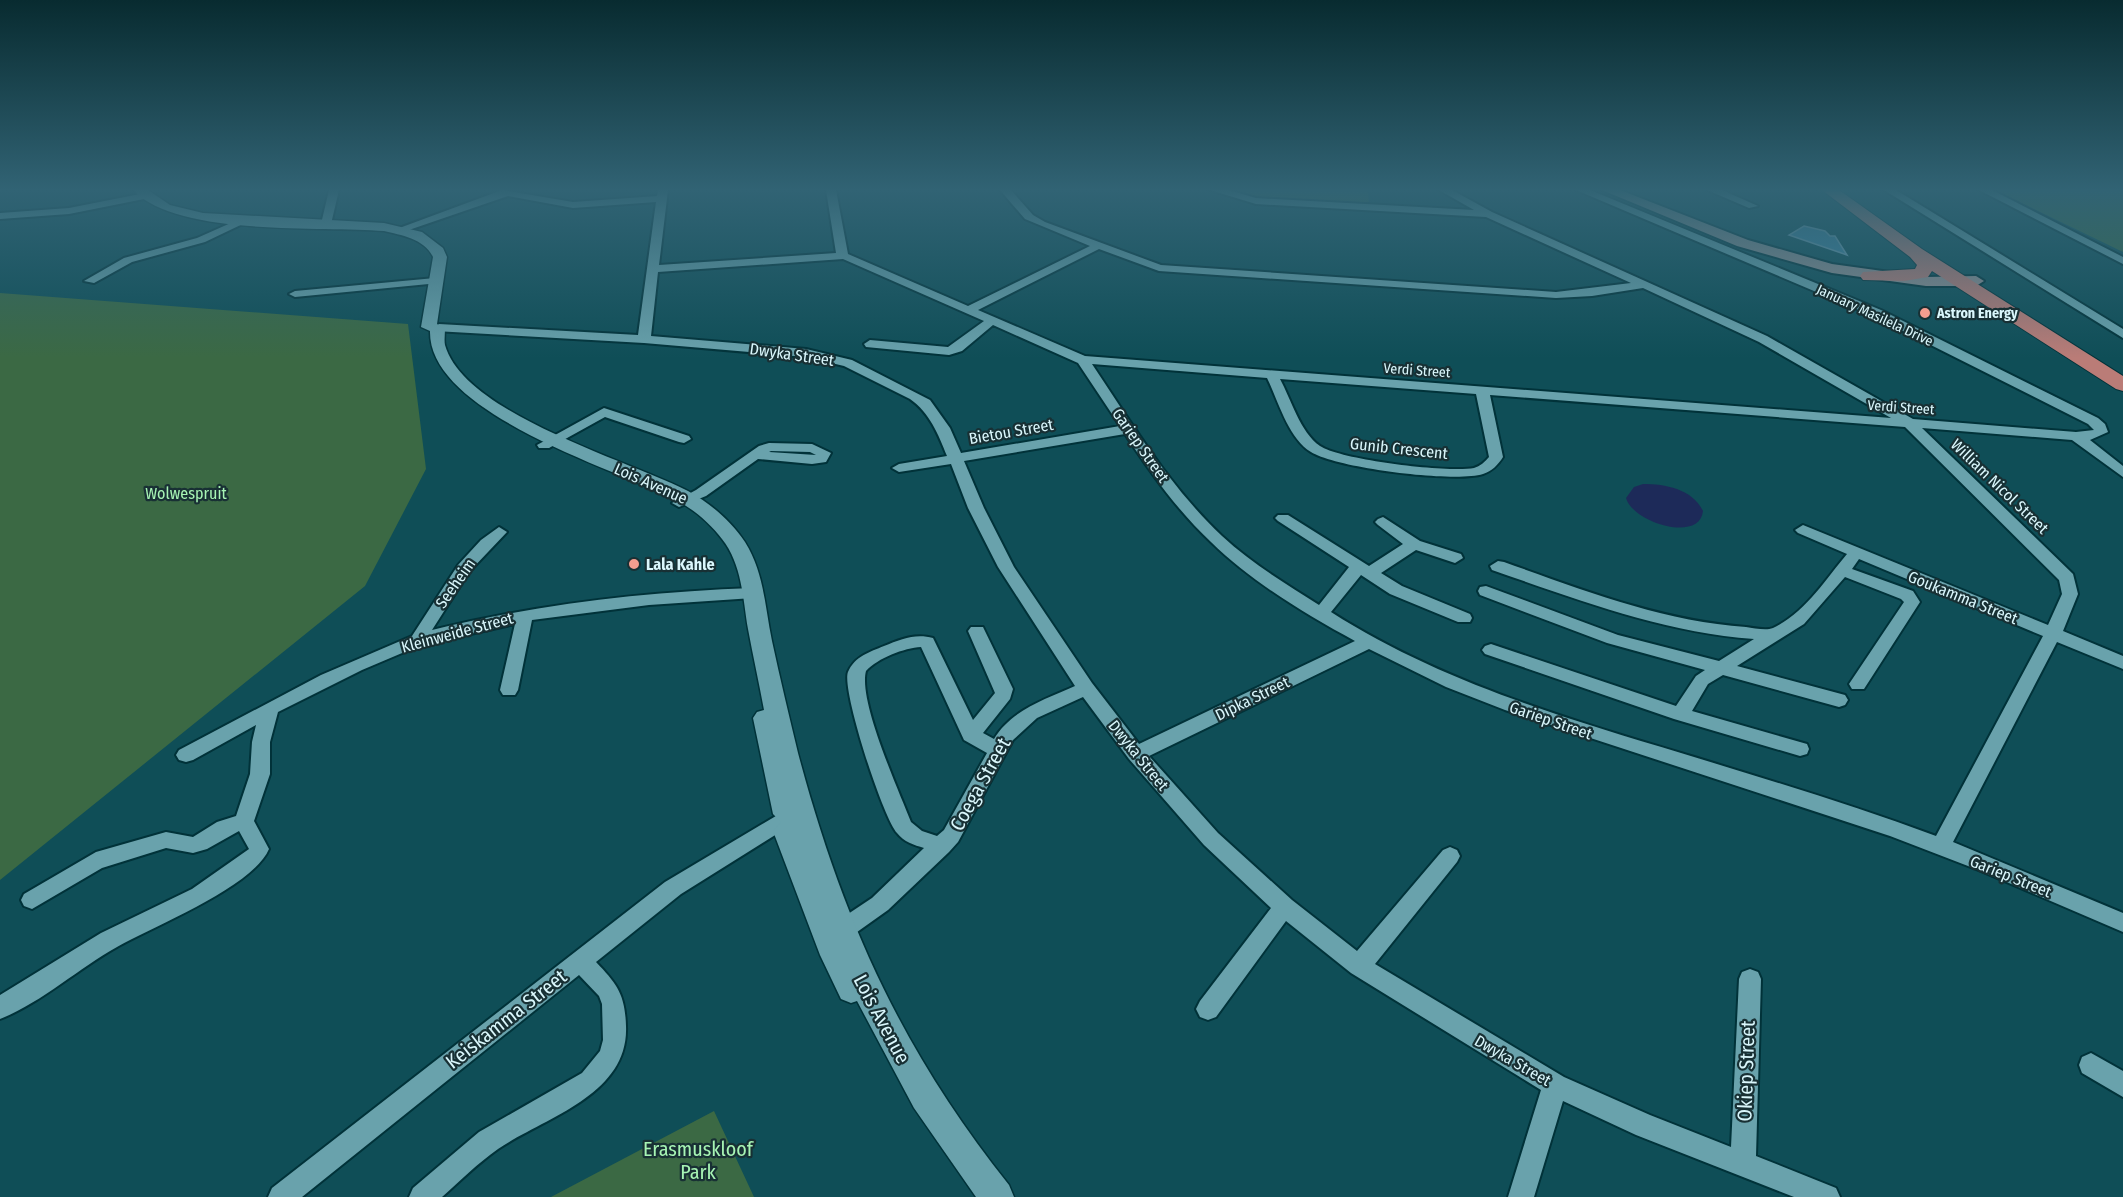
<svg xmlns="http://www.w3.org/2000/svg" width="2123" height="1197" font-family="'Fira Sans Condensed',sans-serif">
	<rect width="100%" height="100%" fill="#0f4e57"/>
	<path fill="#3b6944" d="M1226 190H1368L1369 205 1258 198Z
		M1995 190H2123V252Z
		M0 293 408 324 426 469 365 586 0 880Z
		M714 1111 754 1197H551Z"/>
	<path fill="#1d2a59" d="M1643 484C1666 484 1692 489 1703 511 1700 543 1633 523 1626 498L1634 487Z"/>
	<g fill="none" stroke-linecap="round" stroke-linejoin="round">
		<path stroke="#1d2a59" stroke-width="2" d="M1822 190 1842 205"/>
	</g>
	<path fill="#3d85a4" stroke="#6e9eb4" stroke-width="1.5" d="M1804 226 1825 231 1830 236H1835L1847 255 1789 235Z"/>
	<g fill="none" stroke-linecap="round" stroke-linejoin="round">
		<defs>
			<path id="minor" d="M329 190H339L331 224 326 227 321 224Z
				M502 190 573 202 657 196 658 190H668L659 265 836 253 826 190H836L848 254 968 306 1090 246 1025 219 1000 190H1011L1033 215 1045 222 1161 265 1556 292 1631 283 1486 217 1256 204 1210 190H1228L1256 198 1474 210 1439 190H1452L1492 212 1767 336 1913 419 2076 432 2094 430 2088 424 1873 316 1576 190H1590L1881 310 2098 418 2105 424 2108 432 2090 440 2123 466V477L2072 440 1922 428 2073 574 2078 594 2063 631 2123 656V669L2057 642 1953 842 2123 913V932L1981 871 1890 836 1505 710 1446 687 1369 649 1149 756 1218 833 1292 900 1357 951 1443 850 1450 847 1457 850 1460 856 1457 862 1375 964 1564 1077 1650 1115 1731 1147 1739 979 1742 972 1750 969 1758 972 1761 979 1756 1156 1836 1188 1840 1197H1794L1636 1135 1563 1101 1534 1197H1508L1541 1090 1351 973 1286 921 1216 1017 1208 1020 1200 1017 1196 1009 1200 1001 1271 908 1204 845 1129 759 1083 697 1037 718 1013 740 958 842 949 852 888 910 843 942 835 945 827 942 824 935 827 928 872 898 924 848C914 845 904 842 897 833 883 818 841 689 848 672 855 656 870 652 884 646 901 639 916 633 933 638L973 720 995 693 968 631 971 627H983L1013 689 1010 699 983 733 994 739C1011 710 1046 699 1075 686L998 567 968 508 951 464 899 472 892 468 899 464 947 456C938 434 930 413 910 399L844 366 806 357 644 343 435 331 433 328 439 324 638 335 656 202 573 208 508 196 403 232 394 230ZM1099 249 1159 271 1556 298 1592 296 1643 288 1759 342 1891 418 1085 356 978 310ZM843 259 984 321 948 347 870 340 864 344 866 347 949 355 962 351 993 325 1078 363 1120 426 961 453 950 428 930 400 852 360 806 349 651 336 658 272ZM1092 364 1267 378C1278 400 1288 438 1311 452 1336 468 1454 483 1483 474 1492 471 1498 465 1503 457L1490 395 1905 427 2059 580 2062 594 2048 625 1803 525 1795 530 1798 533 1847 554C1825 580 1805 613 1773 628 1766 631 1754 628 1746 627 1662 621 1583 590 1504 562L1498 561 1490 566 1492 570C1579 600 1662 632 1754 639L1719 661 1618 635 1486 586 1480 587 1478 591 1480 595 1607 643 1705 670 1696 676 1676 706 1491 644 1485 646 1482 650 1485 654 1674 719 1800 756 1807 754 1809 749 1807 744 1692 711 1708 684 1723 675 1839 707 1845 705 1848 700 1845 695 1737 666 1804 624 1845 577 1901 599 1904 602 1849 684 1852 689H1864L1920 602 1913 591 1852 569 1859 559 2043 636 1936 836C1852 805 1766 779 1681 753 1561 717 1437 680 1331 612L1361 575 1390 594 1458 622H1470L1472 618 1470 614 1402 586 1381 573 1416 550 1455 563 1463 558 1461 554 1420 541 1383 517 1378 519 1375 522 1378 525 1403 544 1369 566 1288 515H1278L1275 518 1278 521 1349 567 1319 605C1286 584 1251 563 1222 536 1169 486 1132 424 1092 364ZM1280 379 1476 394 1489 457C1485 462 1480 466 1474 468 1449 473 1341 460 1320 446 1300 432 1291 399 1280 379ZM1125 434C1150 472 1177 510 1211 542 1252 582 1305 614 1355 641L1139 744 1092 683 1014 567 984 508 964 461ZM921 647 964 740 987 753 944 830 937 836 922 831 911 822C899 791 858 701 866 671 878 658 904 648 921 647Z
				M1707 190H1722L1758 206 1749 208Z
				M1884 190H1896L2123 329V338Z
				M1979 190H1992L2123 257V264Z
				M145 193 149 194V198L69 214 0 219V213L69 208Z
				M242 218 251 220 205 242 132 262 94 283 84 281 124 258 197 238Z
				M435 278 439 279V283L295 297 289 294 295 291Z
				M604 408 689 436 691 439 684 443 679 442 605 417 549 448H539L537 445Z
				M769 443 812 444 831 453 826 462 812 464 758 459 706 496 679 507 672 503 696 490 759 446ZM771 451 810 452 816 455 769 452Z
				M499 527 507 532 469 572 432 630C538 604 644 592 753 588L761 593 753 598 649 605 532 620 518 690 515 695H503L500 690 515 624 421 645 362 670 278 712 270 742V774L254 821 269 849C253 887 154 926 117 947 79 968 41 1003 0 1019V995L101 933 192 889 249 849 239 831 207 849 193 853 166 848 102 868 32 909 24 906 21 900 24 894 96 852 166 832 193 837 217 822 236 816 250 774 252 742 256 725 193 760 186 762 179 760 176 755 179 750 321 675 412 636 458 565 481 540Z
				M781 813 788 815 791 821 788 827 681 894 596 962C617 984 625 994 626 1026 629 1095 546 1117 498 1149 478 1163 460 1181 442 1197H409L413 1188 479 1132 582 1073 600 1051 603 1040 602 1004 599 996 579 975 302 1197H268L272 1188 665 882Z
				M2091 1053 2123 1071V1097L2082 1073 2079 1065 2082 1057Z"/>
			<path id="tertiary" d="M133 190H148L170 205 203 213 384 223 422 232 443 248 447 257 437 324 445 329C445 334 444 340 445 345 464 414 630 461 688 491 710 503 731 521 745 542 764 572 765 607 772 641 780 678 789 716 798 753 842 918 901 1050 1009 1185L1014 1197H976L914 1108 857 1001 851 1003 841 999 820 955 773 831 781 822 773 814 753 718 757 712 764 710C759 683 753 656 748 629 743 599 742 564 722 539 710 523 692 508 674 499 613 468 428 413 430 331L421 327 433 257C425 239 401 235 384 231 321 226 177 237 133 190Z"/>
			<path id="secondary" d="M1602 190H1620L1748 240 1832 264 1926 277 1976 276 1984 281 1976 286H1926L1832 273 1737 246Z"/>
			<path id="primary" d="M1822 190H1839L1922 249 2123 376V391L2116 389 1932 271 1928 277 1904 281 1863 280 1860 276 1863 272 1915 269 1917 265 1910 257Z"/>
		</defs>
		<use href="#minor" stroke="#013239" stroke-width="4"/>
		<use href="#tertiary" stroke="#013239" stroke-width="3"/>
		<use href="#secondary" stroke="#013239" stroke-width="4"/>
		<use href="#primary" stroke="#013239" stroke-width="2"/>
		<use href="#minor" fill="#69a2ac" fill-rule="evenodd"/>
		<use href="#tertiary" fill="#69a2ac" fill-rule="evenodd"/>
		<use href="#secondary" fill="#928f92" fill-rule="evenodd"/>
		<use href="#primary" fill="#ba7c77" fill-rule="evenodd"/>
	</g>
	<linearGradient id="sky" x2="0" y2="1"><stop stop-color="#082b30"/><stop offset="0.53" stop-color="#316374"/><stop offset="1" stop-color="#316374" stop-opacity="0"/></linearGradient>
	<rect width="2123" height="358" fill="url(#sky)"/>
	<g fill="#f59d8f" stroke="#183034" stroke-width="2">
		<circle cx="1925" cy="313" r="6"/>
		<circle cx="634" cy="564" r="6"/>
	</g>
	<g text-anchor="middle" stroke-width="4.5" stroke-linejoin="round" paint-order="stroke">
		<g font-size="14" font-weight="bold" fill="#daf7fc" stroke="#183034" text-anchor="start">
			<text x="1937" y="318">Astron Energy</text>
		</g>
		<g font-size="14" fill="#daf7fc" stroke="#183034">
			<text transform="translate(1875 315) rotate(25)" y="5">January Masilela Drive</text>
			<text transform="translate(1417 370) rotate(4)" y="5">Verdi Street</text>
			<text transform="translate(1901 407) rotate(4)" y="5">Verdi Street</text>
		</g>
		<g font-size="16" fill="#daf7fc" stroke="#183034">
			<text transform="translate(792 354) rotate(8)" y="6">Dwyka Street</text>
			<text transform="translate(1011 431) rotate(-10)" y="6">Bietou Street</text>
			<text transform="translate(1141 445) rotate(55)" y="6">Gariep Street</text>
			<text transform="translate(1399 448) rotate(6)" y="6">Gunib Crescent</text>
			<text transform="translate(651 483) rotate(24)" y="6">Lois Avenue</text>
			<text transform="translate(2000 486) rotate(44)" y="6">William Nicol Street</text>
			<text transform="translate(455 583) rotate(-55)" y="6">Seeheim</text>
			<text transform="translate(1963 597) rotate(22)" y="6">Goukamma Street</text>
			<text transform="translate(457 632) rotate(-15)" y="6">Kleinweide Street</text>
			<text transform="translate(1252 698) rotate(-26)" y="6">Dipka Street</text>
			<text transform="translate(1551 720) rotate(19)" y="6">Gariep Street</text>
			<text transform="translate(1139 755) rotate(51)" y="6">Dwyka Street</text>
			<text transform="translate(2011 876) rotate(22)" y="6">Gariep Street</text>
			<text transform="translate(1513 1060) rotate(30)" y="6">Dwyka Street</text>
		</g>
		<g font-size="16" fill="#a7f4b4" stroke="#183034">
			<text x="186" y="499">Wolwespruit</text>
		</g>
		<g font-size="16" font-weight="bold" fill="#daf7fc" stroke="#183034" text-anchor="start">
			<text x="646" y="570">Lala Kahle</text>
		</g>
		<g font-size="20" fill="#daf7fc" stroke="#183034">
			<text transform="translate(980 784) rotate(-61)" y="7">Coega Street</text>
			<text transform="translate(506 1019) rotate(-38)" y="7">Keiskamma Street</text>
			<text transform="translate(882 1019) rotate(62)" y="7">Lois Avenue</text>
			<text transform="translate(1746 1071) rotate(-88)" y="7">Okiep Street</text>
		</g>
		<g font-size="20" fill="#a7f4b4" stroke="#183034">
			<text x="698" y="1156">Erasmuskloof<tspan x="698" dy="23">Park</tspan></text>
		</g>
	</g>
</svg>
